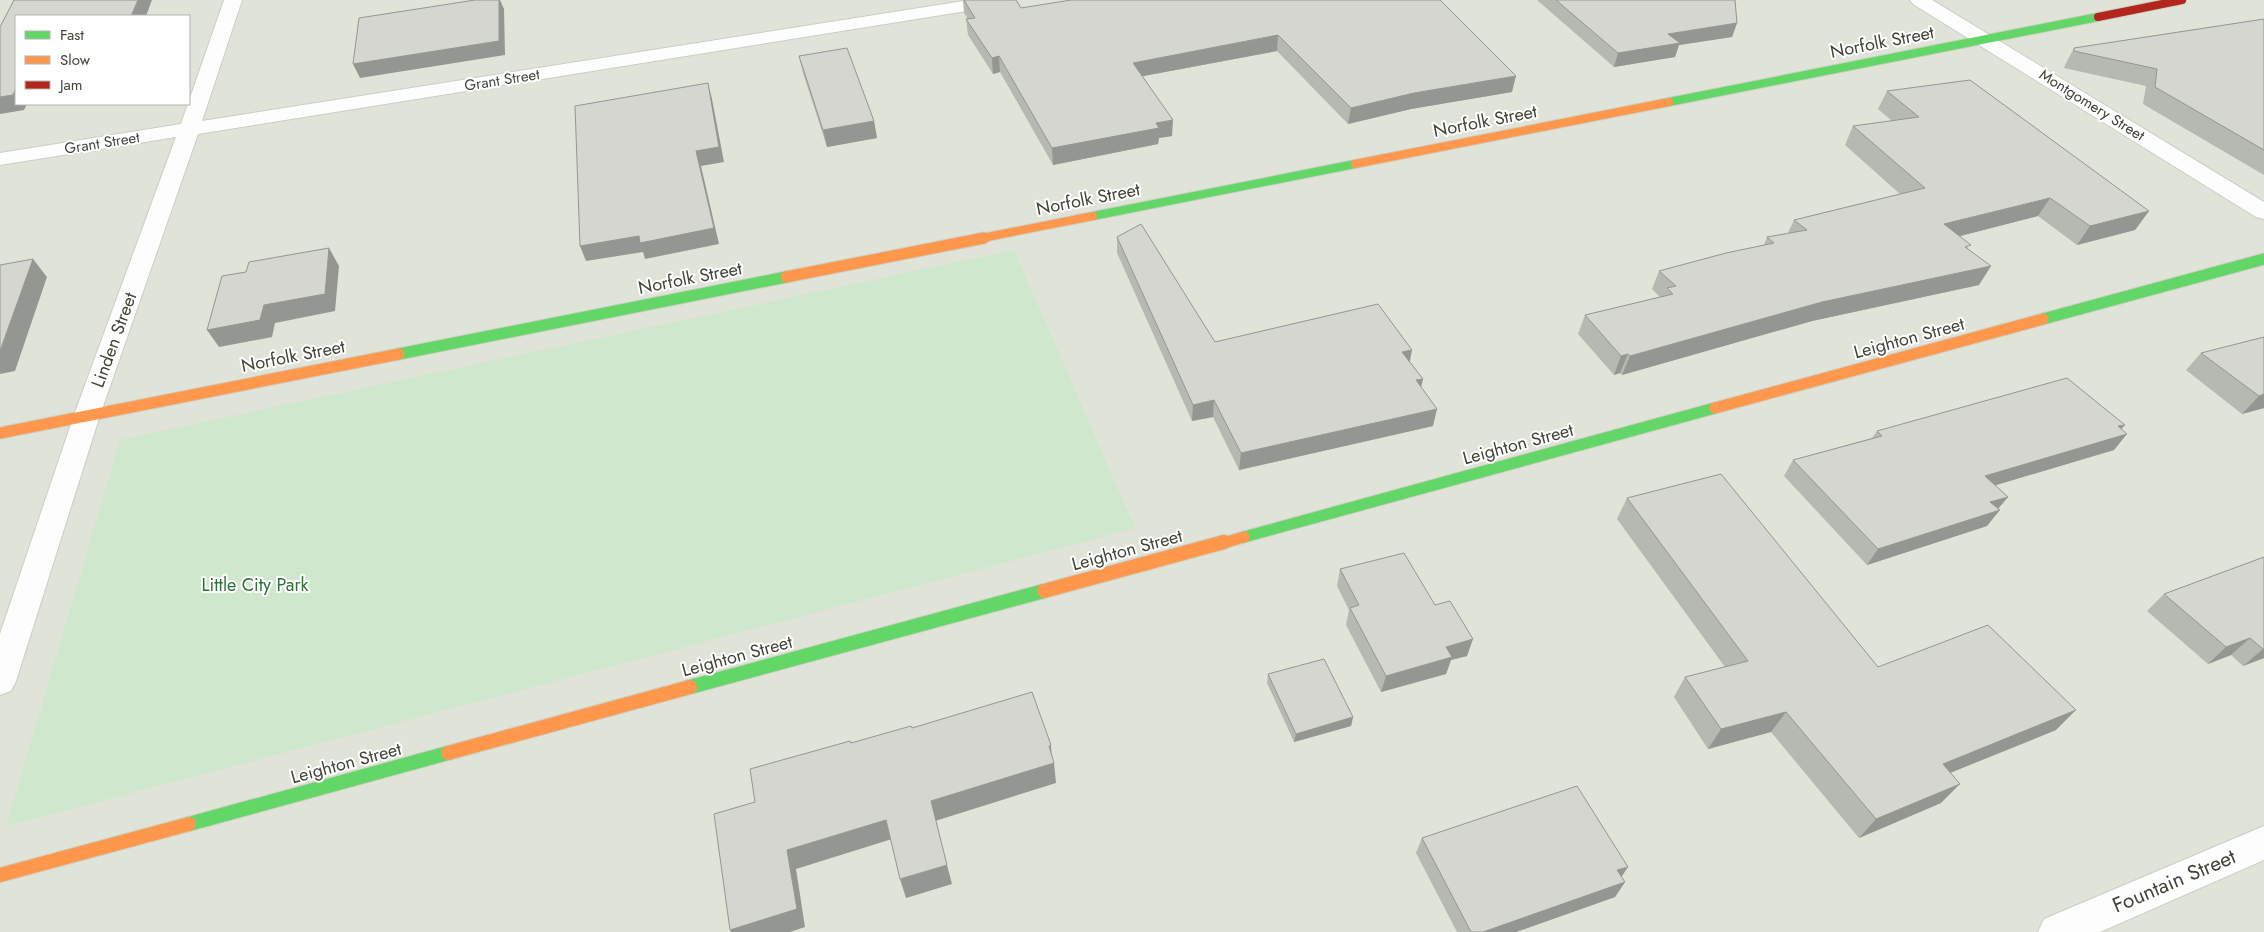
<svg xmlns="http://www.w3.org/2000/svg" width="2264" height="932" font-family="Jost,sans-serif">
	<rect width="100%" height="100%" fill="#eeefe9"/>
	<path fill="#e0e3d8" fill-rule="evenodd" d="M0 0H2264V932H0ZM16 16H189V104H16Z"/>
	<path fill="#cfe7cc" d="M1014 250 1135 528 6 826 120 440Z"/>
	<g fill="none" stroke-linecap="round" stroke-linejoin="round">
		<defs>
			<path id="street" d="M224 0H242L202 121 970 0H1013L1010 4 1004 5 198 134 100 415 16 681 11 691 0 695V634L74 415 176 137 0 165V153L181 124Z
				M1910 0H1932L2264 202V219L2256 217 1913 4Z
				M2264 826V860L2100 932H2038L2044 919Z"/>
			<path id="fast-far2" d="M1669 102 2098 17
				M1093 216 1355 164"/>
			<path id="fast-far1" d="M2043 319 2264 259
				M399 354 786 277
				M1244 537 1715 408"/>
			<path id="fast" d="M690 687 1044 591
				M189 824 448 753"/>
			<path id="slow-far2" d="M1355 164 1669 102
				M977 239 1093 216"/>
			<path id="slow-far1" d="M786 277 984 238
				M1715 408 2043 319
				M0 433 399 354
				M1220 544 1244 537"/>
			<path id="slow" d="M1044 591 1224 542
				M448 753 690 687
				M0 875 189 824"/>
			<path id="jam" d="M2098 17 2182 0"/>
		</defs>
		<use href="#street" stroke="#cccdc7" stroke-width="2"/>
		<use href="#fast-far2" stroke="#cccfc3" stroke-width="10"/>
		<use href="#fast-far1" stroke="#cccfc3" stroke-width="13"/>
		<use href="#fast" stroke="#cccfc3" stroke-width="16"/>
		<use href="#slow-far2" stroke="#cccfc3" stroke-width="10"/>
		<use href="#slow-far1" stroke="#cccfc3" stroke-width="13"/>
		<use href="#slow" stroke="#cccfc3" stroke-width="16"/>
		<use href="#jam" stroke="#cccfc3" stroke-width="10"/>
		<use href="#street" fill="#fcfdfc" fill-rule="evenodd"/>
		<use href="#fast-far2" stroke="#63d668" stroke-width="8"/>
		<use href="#fast-far1" stroke="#63d668" stroke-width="11"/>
		<use href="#fast" stroke="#63d668" stroke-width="14"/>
		<use href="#slow-far2" stroke="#ff974d" stroke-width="8"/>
		<use href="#slow-far1" stroke="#ff974d" stroke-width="11"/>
		<use href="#slow" stroke="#ff974d" stroke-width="14"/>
		<use href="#jam" stroke="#b3261e" stroke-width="8"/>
	</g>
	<path fill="#b6b8b2" d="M963 0H1016L1021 8 1440 0 1512 92 1411 109 1348 124 1277 51 1143 76 1172 136 1159 138 1158 144 1053 165 1000 72 993 74 968 35 966 19H968L964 13Z
		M1537 0H1735L1737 23 1732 37 1679 45 1675 57 1614 67Z
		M2264 19V175L2143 104 2146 86 2064 68 2065 65 2074 48Z
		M799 56 874 121 877 138 827 147 803 73Z
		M1887 91 2149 211 2135 230 2077 245 2038 216 1960 236 1969 250 1979 285 1812 321 1622 375 1620 373 1614 375 1578 334 1585 315 1660 297 1652 289 1659 271 1764 245 1767 237 1788 233 1794 220 1900 194 1845 145 1853 126 1892 121 1878 109Z
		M1117 237 1215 342 1410 362 1423 379 1421 386 1433 426 1239 470 1213 417 1192 421 1117 253Z
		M2264 337V408L2242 414 2186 370 2201 353Z
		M2122 429 2114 450 1995 485 2008 497 1998 509 1987 526 1867 565 1784 476 1793 460 1872 438 1877 431Z
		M1627 498 1878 667 2056 730 1950 773 1941 803 1859 838 1771 732 1708 749 1674 697 1685 677 1725 667 1617 519Z
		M2264 557V658L2243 666 2231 655 2208 664 2147 611 2164 594Z
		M1340 569 1435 605 1467 656 1451 660 1446 674 1381 692 1346 625 1349 610 1337 586Z
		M1268 674 1353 717 1351 726 1294 742 1267 683Z
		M1422 838 1621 877 1625 882 1615 897 1516 932H1457L1416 853Z"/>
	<path fill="#949691" d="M138 0H152L146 16H131Z
		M499 0H500L504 9 505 55 360 78 353 64Z
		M1737 23 1732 37 1679 45 1675 57 1614 67 1618 53 1668 34Z
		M1278 35 1277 51 1133 78V63Z
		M999 56 1000 72 993 74 992 58Z
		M1516 76 1512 92 1411 109 1348 124 1351 108 1414 93Z
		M708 83 712 99 724 162 701 166 719 244 645 259 643 252 586 261 580 246 696 151Z
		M16 88V104H27L24 110 0 114V97Z
		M1173 120 1172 136 1159 138 1158 144 1053 165 1052 148 1156 123Z
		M874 121 877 138 827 147 823 130Z
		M2050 198 2038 216 1933 243 1944 224Z
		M2149 211 2135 230 2077 245 2090 226Z
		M329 248 339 266 335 311 275 323 272 337 219 347 207 330 264 305Z
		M33 259 47 277 15 371 0 374V351Z
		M1991 266 1979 285 1812 321 1622 375 1630 356 1822 302Z
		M1412 350 1409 366 1402 352Z
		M1628 354 1620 373 1614 375 1621 356Z
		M1423 379 1419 395 1416 380Z
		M2264 394V408L2242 414 2259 396Z
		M1214 400 1213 417 1192 421 1193 405Z
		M1437 409 1433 426 1239 470 1241 453Z
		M2125 425 2114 437 2127 434 2114 450 1973 492 1985 476 2118 426Z
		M2008 497 1996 511 2000 510 1987 526 1867 565 1878 549 1990 502Z
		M2250 638 2231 655 2208 664 2226 647Z
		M1473 639 1467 656 1451 660 1446 674 1381 692 1386 676 1446 647Z
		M2263 649H2264V658L2243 666Z
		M2076 710 2056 730 1925 783 1943 764Z
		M1786 712 1771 732 1708 749 1721 729Z
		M1353 717 1351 726 1294 742 1296 734Z
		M1051 745 1052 763H1054L1056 783 935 821 931 801Z
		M1960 784 1941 803 1859 838 1876 819Z
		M886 820 892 839 796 869 805 927 790 932H731L730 930 787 850Z
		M947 865 952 884 906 898 900 879Z
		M1628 867 1618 882 1617 870Z
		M1625 882 1615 897 1516 932H1483Z"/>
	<path fill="#d4d6cf" stroke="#949691" d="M14 0H138L131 16H16V88L13 95 0 97V27Z
		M475 0H499V41L353 64 359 18Z
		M964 0H1016L1021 8 1071 0H1440L1516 76 1414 93 1351 108 1278 35 1133 63 1173 120 1156 123 1159 128 1052 148 999 56 992 58 966 19 975 18Z
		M1556 0H1735L1737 23 1668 34 1680 43 1618 53Z
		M2264 19V150L2155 87 2157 69 2074 51V48Z
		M847 48 874 121 823 130 799 56Z
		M1970 80 2149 211 2090 226 2050 198 1944 224 1971 245 1965 247 1991 266 1822 302 1630 356 1628 354 1621 356 1585 315 1673 294 1667 288 1676 286 1659 271 1726 253 1774 243 1767 237 1807 230 1794 220 1925 188 1853 126 1919 117 1887 91Z
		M708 83 719 147 696 151 714 228 640 243 639 236 580 246 575 106Z
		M1141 224 1215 342 1378 304 1412 350 1402 352 1423 379 1416 380 1437 409 1241 453 1214 400 1193 405 1117 237Z
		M329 248 325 294 264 305 260 320 207 330 222 276 246 272 249 262Z
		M33 259 0 351V265Z
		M2264 337V394L2259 396 2201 353Z
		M2067 378 2125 425 2118 426 2127 434 1985 476 2008 497 1990 502 2000 510 1878 549 1793 460 1882 436 1877 431Z
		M1721 474 1878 667 1988 625 2076 710 1943 764 1960 784 1876 819 1786 712 1721 729 1685 677 1748 661 1627 498Z
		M1404 553 1435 605 1450 601 1473 639 1446 647 1452 657 1386 676 1350 608 1359 605 1340 569Z
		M2264 557V649H2263L2250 638 2226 647 2164 594Z
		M1324 659 1353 717 1296 734 1268 674Z
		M1032 692 1051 745 1049 746 1054 763 931 801 947 865 900 879 886 820 787 850 797 909 730 930 714 814 755 802 750 769 850 741 851 743 911 726 912 728Z
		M1577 786 1628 867 1617 870 1625 882 1483 932H1471L1422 838Z"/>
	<g text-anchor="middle" stroke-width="4" stroke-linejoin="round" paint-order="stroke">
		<g font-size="15" fill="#424437" stroke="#fff">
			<text transform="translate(502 80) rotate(-9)" y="5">Grant Street</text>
			<text transform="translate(2092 105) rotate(32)" y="5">Montgomery Street</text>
			<text transform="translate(102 143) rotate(-9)" y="5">Grant Street</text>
		</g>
		<g font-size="18" fill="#424437" stroke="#fff">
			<text transform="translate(1882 42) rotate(-11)" y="6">Norfolk Street</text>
			<text transform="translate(1485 121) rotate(-11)" y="6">Norfolk Street</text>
			<text transform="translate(1088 199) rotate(-11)" y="6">Norfolk Street</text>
			<text transform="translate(690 278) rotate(-11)" y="6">Norfolk Street</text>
			<text transform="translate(1909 338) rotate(-15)" y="6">Leighton Street</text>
			<text transform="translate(114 340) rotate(-70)" y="6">Linden Street</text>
			<text transform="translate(293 356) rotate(-11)" y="6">Norfolk Street</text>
			<text transform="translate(1518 444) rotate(-15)" y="6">Leighton Street</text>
			<text transform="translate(1127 550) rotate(-15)" y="6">Leighton Street</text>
			<text transform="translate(737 656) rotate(-15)" y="6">Leighton Street</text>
			<text transform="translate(346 763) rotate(-15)" y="6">Leighton Street</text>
		</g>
		<g font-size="18" fill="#316f39" stroke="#fff">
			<text x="255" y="591">Little City Park</text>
		</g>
		<g font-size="21" fill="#424437" stroke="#fff">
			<text transform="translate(2174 881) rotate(-23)" y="7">Fountain Street</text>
		</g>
	</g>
	<rect x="15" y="15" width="175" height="90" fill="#ffffff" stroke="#b3b4af"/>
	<rect x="25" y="31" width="25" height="8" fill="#63d668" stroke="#b3b4af"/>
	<text x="60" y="40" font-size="15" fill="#424437">Fast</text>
	<rect x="25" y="56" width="25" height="8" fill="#ff974d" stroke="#b3b4af"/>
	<text x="60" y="65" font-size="15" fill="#424437">Slow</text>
	<rect x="25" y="81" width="25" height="8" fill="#b3261e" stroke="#b3b4af"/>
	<text x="60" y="90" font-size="15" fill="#424437">Jam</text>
</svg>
